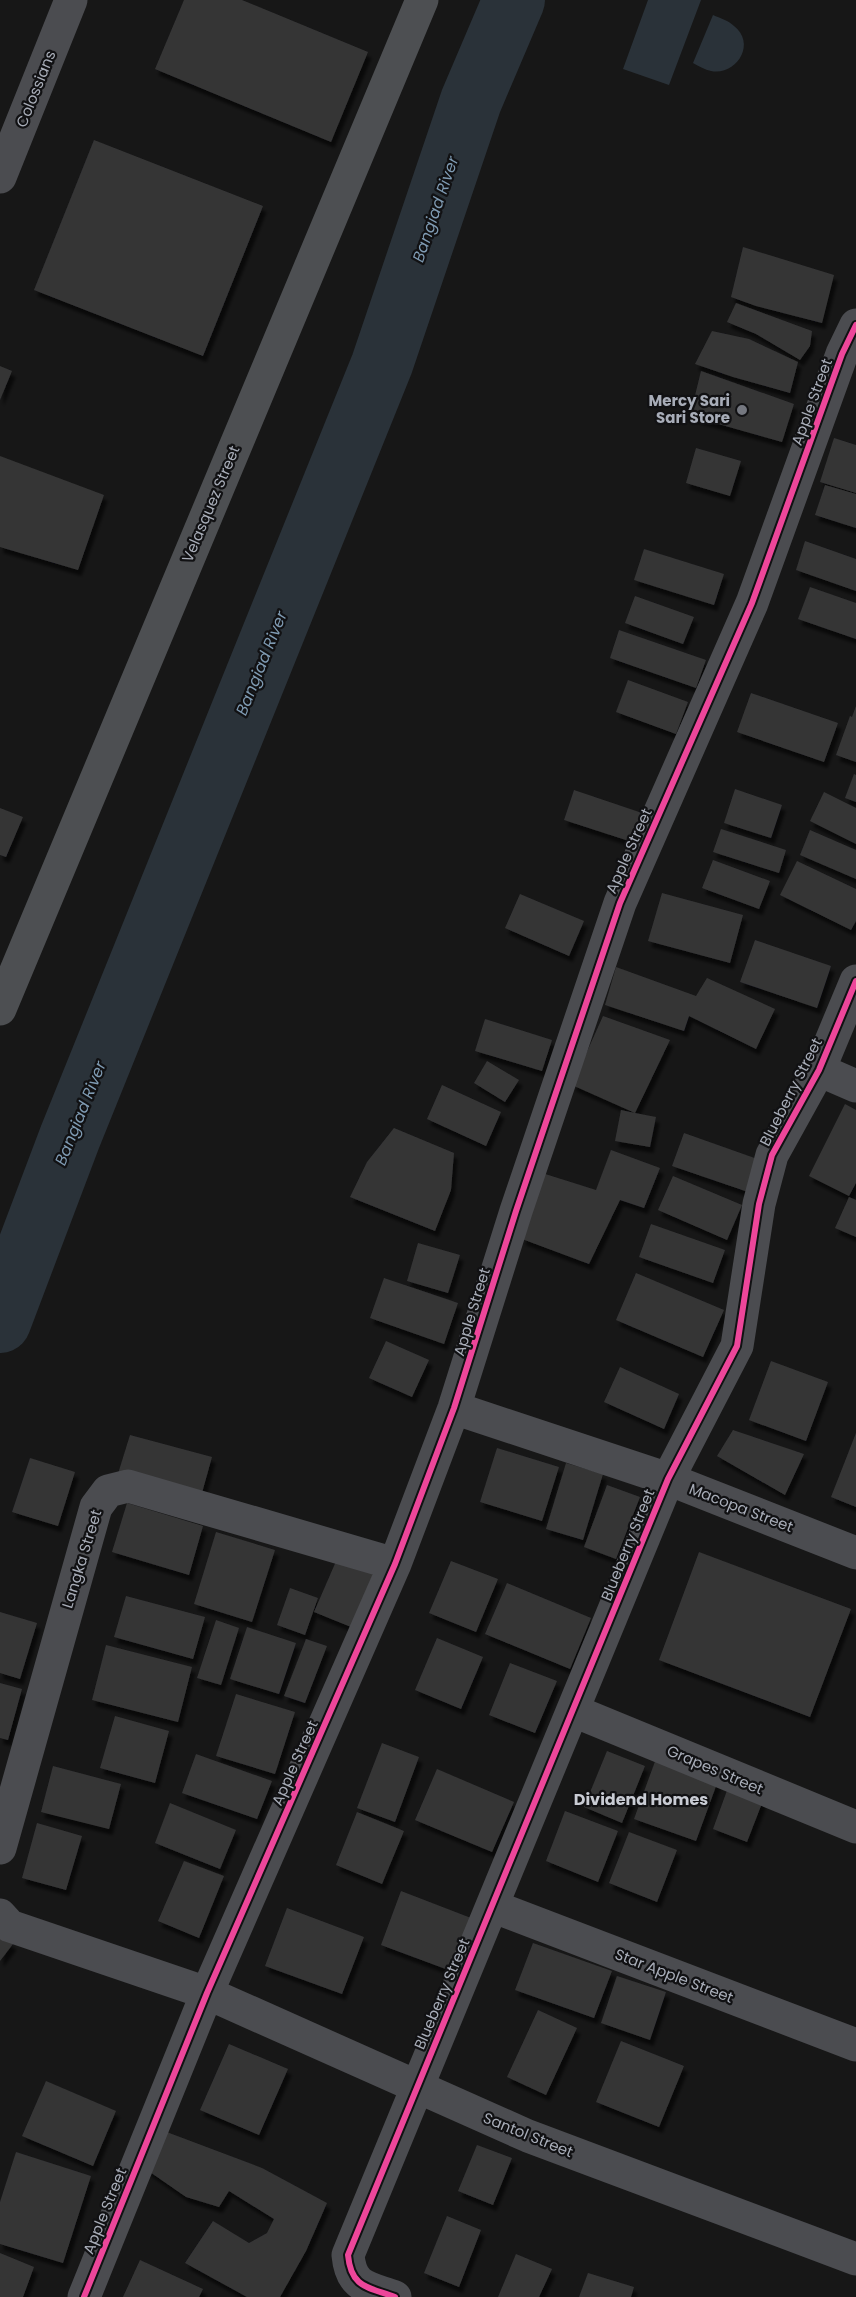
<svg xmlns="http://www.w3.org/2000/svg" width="856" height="2297" font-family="Poppins,sans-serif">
	<defs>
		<filter id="shadow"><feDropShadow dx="3.5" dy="6" stdDeviation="1.5" flood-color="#0009"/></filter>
	</defs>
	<rect width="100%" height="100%" fill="#171717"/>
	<path fill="#2a3239" d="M648 0H701L669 85 623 69Z
		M713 15C720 18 729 21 734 26 757 44 736 76 711 71 705 70 699 66 693 63Z"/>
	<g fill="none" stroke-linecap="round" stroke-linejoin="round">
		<path stroke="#2a3239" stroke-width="62" d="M0 1322 70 1137 382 364 471 101 514 0"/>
	</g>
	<path fill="#353536" filter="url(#shadow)" d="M184 0H242L368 52 331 142 155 69Z
		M94 140 263 206 203 356 34 290Z
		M743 247 834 275 822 323 756 306 731 297Z
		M736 303 812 331 810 346 800 360 756 334 727 322Z
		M712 331 749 339 798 362 790 393 733 377 695 364Z
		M0 366 12 371 0 400Z
		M701 371 794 404 782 442 690 416Z
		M834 438 856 445V493L820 482Z
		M696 448 741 461 730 496 686 483Z
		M0 456 104 495 78 570 0 547Z
		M825 485 856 494V528L815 515Z
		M805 541 856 559V591L796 570Z
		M644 549 724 574 714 605 634 580Z
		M810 587 856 603V639L798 619Z
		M635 596 694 617 683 644 625 623Z
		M619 630 706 660 696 688 610 658Z
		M628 680 688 702 676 734 616 712Z
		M751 693 838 723 824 762 737 732Z
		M856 706V762L836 755 850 716 852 717Z
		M854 774 856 775V802L845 798Z
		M735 789 782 805 771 838 724 823Z
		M574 790 642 813 632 842 564 820Z
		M824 792 856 808V844L810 821Z
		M0 808 23 817 6 857 0 855Z
		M721 829 786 850 779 873 713 852Z
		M810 830 856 850V879L800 855Z
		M713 860 770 881 759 909 702 888Z
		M797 861 856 889V921L851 930 780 895Z
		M662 893 743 915 730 963 648 941Z
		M520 894 584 921 569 956 505 928Z
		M755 940 831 966 817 1008 740 982Z
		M616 967 696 996 707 978 775 1009 756 1049 689 1016 684 1031 605 1005Z
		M603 1016 670 1040 635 1113 656 1117 650 1147 615 1141 621 1110 635 1113 572 1085Z
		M485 1019 552 1040 542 1071 475 1051Z
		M487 1061 519 1080 505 1102 474 1083Z
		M442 1085 501 1112 486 1146 427 1119Z
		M845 1104 856 1110V1183L849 1196 809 1176Z
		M394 1128 454 1153 451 1190 435 1231 350 1197 367 1162Z
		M684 1133 763 1161 751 1193 672 1166Z
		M611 1150 660 1168 644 1208 620 1200 589 1264 522 1239 542 1173 596 1190Z
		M673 1176 742 1205 727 1240 658 1210Z
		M849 1197 856 1200V1237L835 1228Z
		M651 1224 725 1250 713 1283 639 1257Z
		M418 1243 460 1255 448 1293 407 1281Z
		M636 1273 724 1310 703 1357 616 1320Z
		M384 1278 458 1303 444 1344 370 1318Z
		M386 1341 429 1360 412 1397 369 1378Z
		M771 1361 828 1382 806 1441 749 1420Z
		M620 1367 679 1394 664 1429 604 1402Z
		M733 1430 804 1454 785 1495 717 1456Z
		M856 1433V1507L831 1497Z
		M130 1435 212 1457 200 1500 117 1477Z
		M497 1448 559 1467 542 1521 480 1502Z
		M30 1458 75 1472 58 1526 12 1512Z
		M566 1463 603 1474 583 1540 546 1529Z
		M607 1485 640 1497 616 1559 584 1547Z
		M127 1503 203 1526 189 1575 112 1552Z
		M216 1532 275 1550 252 1622 194 1604Z
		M699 1552 851 1609 810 1717 659 1660Z
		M337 1559 373 1574 351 1627 314 1612Z
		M451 1561 498 1579 476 1632 429 1613Z
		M507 1583 591 1618 570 1669 485 1634Z
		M290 1588 318 1598 305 1635 277 1625Z
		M126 1596 205 1617 193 1659 114 1637Z
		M0 1612 37 1623 20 1679 0 1673Z
		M216 1620 239 1628 221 1685 197 1678Z
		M247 1627 296 1643 279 1694 230 1679Z
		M437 1638 483 1657 461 1709 415 1690Z
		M306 1639 327 1646 305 1703 284 1696Z
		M106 1645 192 1667 178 1722 92 1700Z
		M510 1663 557 1681 535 1733 489 1715Z
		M0 1683 22 1689 8 1740 0 1738Z
		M236 1694 295 1712 275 1774 216 1756Z
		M115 1716 169 1731 155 1783 100 1768Z
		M382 1743 419 1757 395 1822 357 1808Z
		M607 1751 645 1766 622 1823 584 1807Z
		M196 1754 272 1781 257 1819 182 1793Z
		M657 1756 719 1778 696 1841 634 1819Z
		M53 1766 121 1784 109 1829 41 1812Z
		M437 1769 514 1802 492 1852 415 1820Z
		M729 1785 764 1798 747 1842 713 1829Z
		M170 1803 236 1830 220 1869 155 1843Z
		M565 1811 618 1831 598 1882 546 1861Z
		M357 1812 404 1831 382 1884 336 1865Z
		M37 1823 82 1836 66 1890 22 1878Z
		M629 1832 677 1850 657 1902 609 1883Z
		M184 1861 224 1876 199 1938 158 1921Z
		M401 1891 471 1918 451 1971 381 1945Z
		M287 1908 364 1937 342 1994 265 1966Z
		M0 1935 13 1944 0 1961Z
		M533 1943 612 1971 594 2018 515 1990Z
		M617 1976 666 1992 650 2040 601 2023Z
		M538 2010 577 2028 546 2095 507 2077Z
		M621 2041 684 2066 659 2127 596 2102Z
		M229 2044 288 2069 259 2135 200 2110Z
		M46 2081 116 2111 93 2166 22 2136Z
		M164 2131 262 2168 327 2203 306 2251 280 2297H247L185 2263 213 2221 249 2243 267 2233 274 2219 229 2191 219 2207 186 2197 147 2170Z
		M477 2145 512 2158 493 2205 458 2191Z
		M16 2152 91 2176 63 2263 0 2244V2202Z
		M447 2216 481 2230 459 2287 424 2273Z
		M0 2253 34 2267 23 2297H0Z
		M516 2254 552 2269 539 2297H498Z
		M140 2260 203 2289 199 2297H123Z
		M588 2273 634 2287 631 2297H579Z"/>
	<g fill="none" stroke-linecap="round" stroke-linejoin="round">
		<path stroke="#4b4c50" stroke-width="33" d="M0 177 71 0
			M819 1070 856 1086
			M454 1408 668 1479 856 1553
			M574 1711 856 1827
			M0 1848 96 1507 108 1491 128 1486 395 1564
			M492 1906 856 2045
			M0 1915 10 1926 207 1993 528 2136 856 2259
			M84 2297 207 1993 395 1564 454 1408 516 1211 620 903 752 603 842 354 856 325
			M395 2297C368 2287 351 2288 348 2255L668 1479 737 1346 759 1204 772 1155 819 1070 856 981"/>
		<path stroke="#4d4f52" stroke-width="33" d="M0 1009 422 0"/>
		<defs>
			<path id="cycleway" d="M84 2297 207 1993 395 1564 454 1408 516 1211 620 903 752 603 842 354 856 325
				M395 2297C368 2287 351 2288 348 2255L668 1479 737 1346 759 1204 772 1155 819 1070 856 981"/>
		</defs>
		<use href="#cycleway" stroke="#111113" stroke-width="10"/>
		<use href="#cycleway" stroke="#ed469a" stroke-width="6"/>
	</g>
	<circle fill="#757880" stroke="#111113" stroke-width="2" cx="742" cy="410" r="6"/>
	<g text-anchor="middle" stroke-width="4.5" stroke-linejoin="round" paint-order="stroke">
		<g font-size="15" fill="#a8adb8" stroke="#111113">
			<text transform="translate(36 89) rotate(-68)" y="5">Colossians</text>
			<text transform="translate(812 402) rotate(-70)" y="5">Apple Street</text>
			<text transform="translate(211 504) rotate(-67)" y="5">Velasquez Street</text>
			<text transform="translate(629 851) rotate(-66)" y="5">Apple Street</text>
			<text transform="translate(791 1092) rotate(-63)" y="5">Blueberry Street</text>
			<text transform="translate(472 1312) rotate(-73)" y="5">Apple Street</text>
			<text transform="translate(741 1508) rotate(21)" y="5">Macopa Street</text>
			<text transform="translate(628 1545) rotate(-68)" y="5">Blueberry Street</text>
			<text transform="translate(82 1559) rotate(-73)" y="5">Langka Street</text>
			<text transform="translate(295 1763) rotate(-66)" y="5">Apple Street</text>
			<text transform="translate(715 1770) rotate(23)" y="5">Grapes Street</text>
			<text transform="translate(674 1976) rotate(21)" y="5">Star Apple Street</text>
			<text transform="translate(442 1994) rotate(-67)" y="5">Blueberry Street</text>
			<text transform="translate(528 2135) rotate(22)" y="5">Santol Street</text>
			<text transform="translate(105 2211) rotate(-68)" y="5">Apple Street</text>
		</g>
		<g font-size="15" font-weight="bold" fill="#a8adb8" stroke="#111113" text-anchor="end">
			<text x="730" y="406">Mercy Sari<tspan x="730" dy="17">Sari Store</tspan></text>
		</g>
		<g font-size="16" font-style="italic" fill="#7f9bb3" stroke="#111113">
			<text transform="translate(435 209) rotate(-71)" y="6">Bangiad River</text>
			<text transform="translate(261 663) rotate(-68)" y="6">Bangiad River</text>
			<text transform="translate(80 1113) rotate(-68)" y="6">Bangiad River</text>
		</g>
		<g font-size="16" font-weight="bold" fill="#c9ccd4" stroke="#111113">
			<text x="641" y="1805">Dividend Homes</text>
		</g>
	</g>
</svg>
